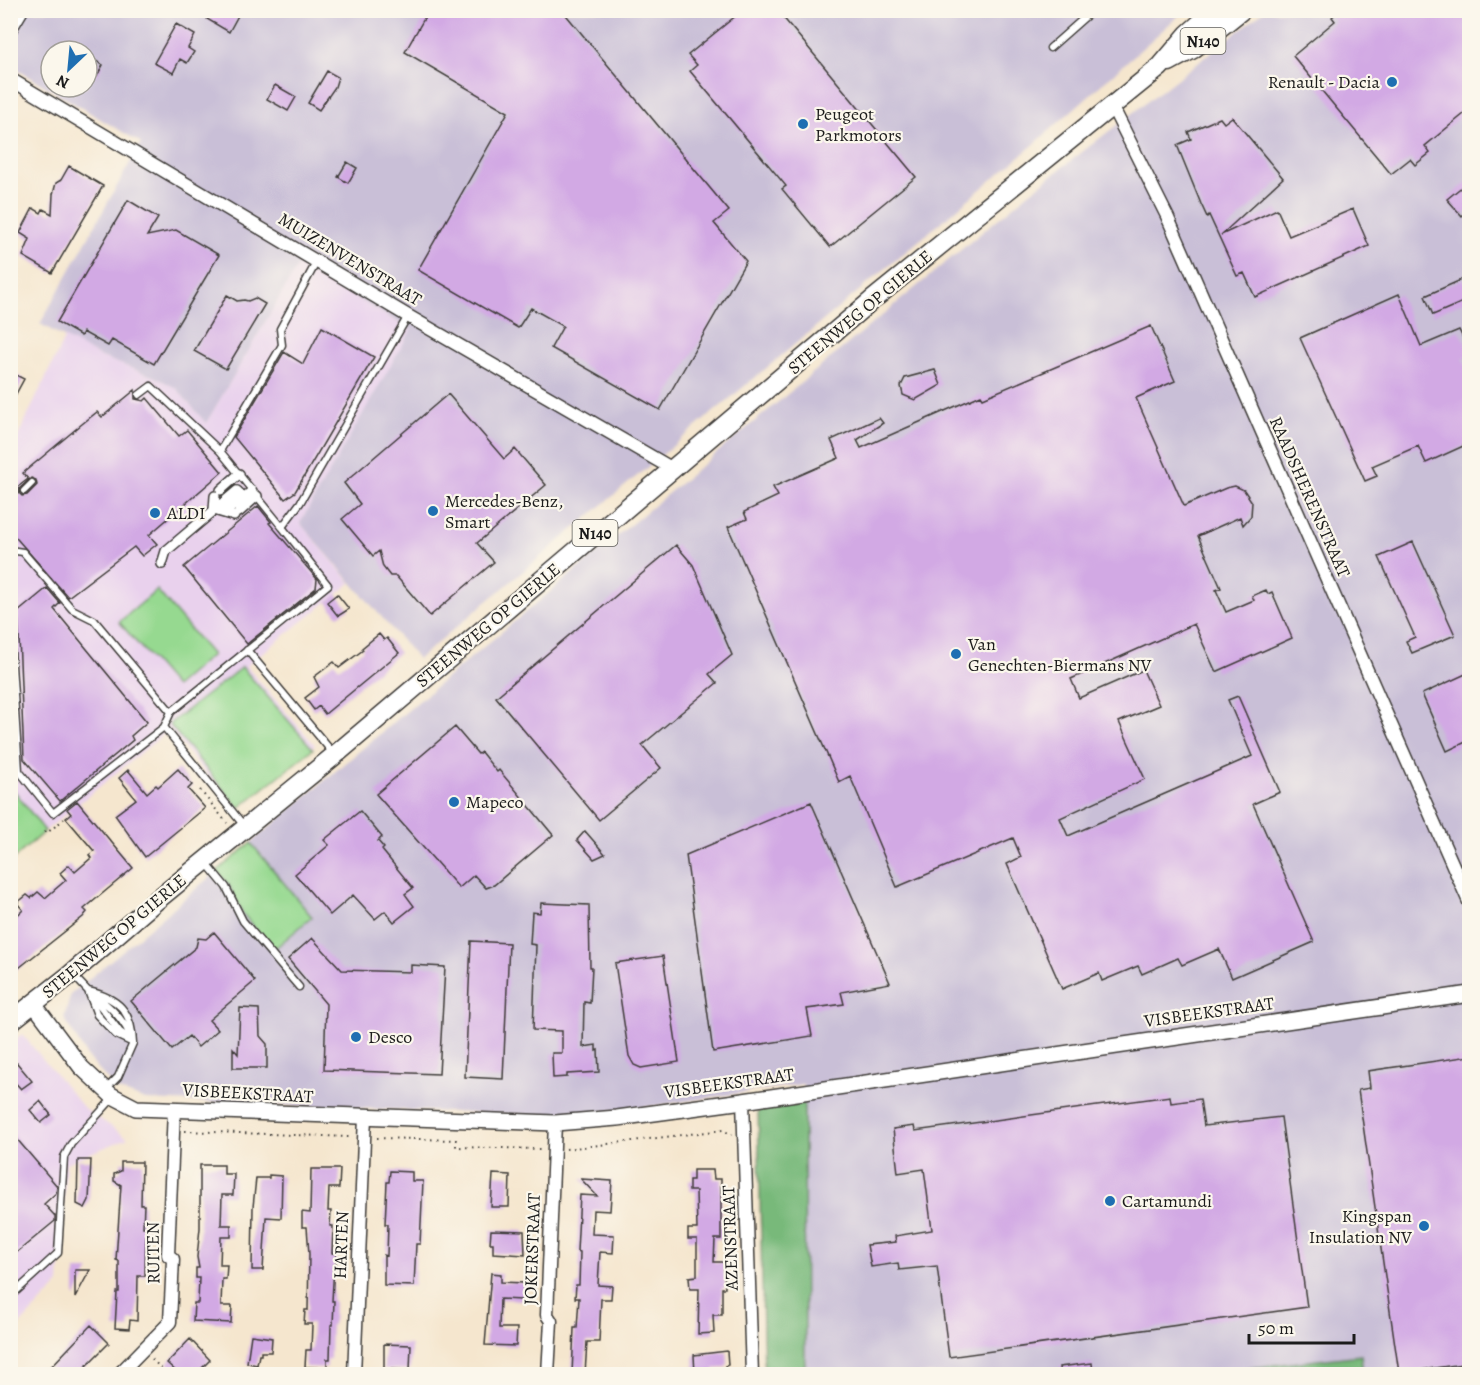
<svg xmlns="http://www.w3.org/2000/svg" width="1480" height="1385" font-family="Alegreya,serif">
	<rect width="100%" height="100%" fill="#fbf7ec"/>
	<filter id="ink" filterUnits="userSpaceOnUse"><feTurbulence type="fractalNoise" baseFrequency=".0167" numOctaves="2"/><feDisplacementMap in="SourceGraphic" scale="12" xChannelSelector="R" yChannelSelector="G"/><feConvolveMatrix kernelMatrix="1 2 1 2 8 2 1 2 1" color-interpolation-filters="sRGB"/></filter>
	<filter id="wash" filterUnits="userSpaceOnUse"><feTurbulence type="fractalNoise" baseFrequency=".008" numOctaves="4" result="noise"/><feDisplacementMap in="SourceGraphic" scale="24" xChannelSelector="R" yChannelSelector="G"/><feGaussianBlur stdDeviation="1.35" result="paint"/><feColorMatrix in="noise" values="0 0 0 0 0 0 0 0 0 0 0 0 0 0 0 0 0 1.4 0 .05"/><feComposite in="paint" operator="in"/></filter>
	<g filter="url(#wash)">
		<rect width="100%" height="100%" fill="#f5e6ce"/>
		<path fill="#e9d1ed" d="M299 264 412 331 300 523 351 583 246 666 315 745 237 811 169 730 45 831 12 788 10 453 65 337 99 356 155 377 176 388 206 423Z
			M22 1034 84 1108 128 1138 66 1163 59 1284 11 1334 10 1044Z"/>
		<path fill="#c9bfd7" fill-rule="evenodd" d="M10 11H1184L1031 147 418 659 300 523 411 330 299 264 206 423 176 388 155 377 99 356 40 324 141 143 11 66ZM51 51H87V87H51Z
			M1264 11H1469V1374H1363L1361 1355 1198 1374H805L803 1084 619 1111 557 1116 145 1100 116 1089 88 1058 64 1018 71 994 438 685 1028 194Z"/>
		<path fill="#96d990" stroke="#597a56" stroke-width="1.5" d="M157 590 212 655 175 687 119 622Z
			M242 667 313 749 239 808 169 724Z
			M12 788 45 831 11 861 10 789Z
			M251 843 312 917 273 950 243 914 229 885 217 871Z"/>
		<path fill="#78b97a" stroke="#4a6a4b" stroke-width="1.5" d="M804 1103 805 1374H764L758 1110Z
			M1361 1355 1363 1374H1198Z"/>
		<g id="blocks">
			<path fill="#d2a9e4" fill-rule="evenodd" d="M211 10H241L229 32 207 19Z
				M429 10H562L729 211 714 223 746 261 660 410 551 348 563 326 531 308 518 328 418 270 508 112 405 52Z
				M743 10H777L916 177 830 247 782 189 786 186 690 71 697 65 688 55Z
				M1339 10H1470V22L1465 25 1470 31V109L1425 146 1430 153 1415 165 1410 159 1391 174 1293 56 1335 21 1332 17Z
				M176 24 195 35 188 48 194 52 187 63 180 59 173 73 154 63Z
				M87 56 103 65 97 76 87 70Z
				M327 71 338 77 335 87 319 110 308 103Z
				M275 85 296 97 288 111 267 99Z
				M1232 117 1283 178 1221 235 1277 209 1289 236 1353 209 1369 246 1255 297 1244 273 1237 276 1209 215 1207 217 1201 204 1177 145 1191 139 1188 132 1220 118 1224 123Z
				M347 162 357 168 348 183 338 177Z
				M69 166 103 186 52 273 23 256 30 239 20 233 33 208 41 213 43 209 52 214 53 194 56 183 61 180Z
				M1470 180V209L1462 216 1447 199Z
				M128 200 158 218 147 236 176 230 219 255 154 364 112 340 108 346 83 332 81 336 57 322Z
				M1463 279 1470 299 1433 315 1425 296Z
				M1399 294 1421 346 1459 330 1470 352V356L1463 359 1470 373V443L1426 463 1418 446 1372 466 1377 476 1365 481 1300 338Z
				M227 295 237 301 244 300 248 301 255 298 265 304 226 369 194 351Z
				M1151 326 1175 381 1136 398 1184 506 1226 488 1235 486 1244 490 1252 502 1251 516 1243 525 1240 517 1198 536 1221 588 1216 590 1226 612 1254 600 1252 596 1266 590 1268 594 1272 592 1292 638 1216 672 1194 624 1071 679 1079 698 1143 670 1159 705 1119 722 1145 779 1060 818 1068 836 1252 756 1228 700 1238 696 1280 792 1253 804 1314 942 1232 978 1219 949 1182 965 1178 958 1142 974 1138 966 1102 981 1099 973 1062 989 1007 864 1021 857 1013 838 897 887 850 776 839 782 728 527 747 519 744 512 778 496 773 487 839 458 831 440 879 418 883 423 857 440 861 448 981 395 983 398Z
				M322 327 374 357 295 492 285 499 234 437 284 352 303 364Z
				M935 370 941 385 915 400 903 395 901 386 905 378Z
				M10 372 24 379 10 405Z
				M135 390V399L144 401 147 398 179 436 187 430 222 472 149 535 157 544 142 556 134 547 68 597 10 531V493L28 479 23 473 82 424 97 412 102 417ZM31 478 36 480 37 485 27 495 22 496 19 493V489Z
				M448 394 504 459 515 449 546 485 477 543 494 562 430 616 396 576H390L383 567 379 551 373 556 342 519 360 504 344 483Z
				M258 506 271 522 269 523 317 579 316 588 247 644 184 567Z
				M1413 542 1455 635 1412 653 1406 641 1415 637 1379 557Z
				M676 545 693 565 732 655 709 674 717 683 642 745 661 768 599 820 496 697Z
				M47 588 60 603 54 609 147 722 131 736 133 740 60 801 24 759 18 612Z
				M337 594 349 609 338 616 327 602Z
				M379 634 384 640 387 638 399 653 325 714 319 706 314 710 305 698 319 687 314 677 334 662 339 668 363 650 362 648Z
				M1470 672V740L1447 751 1422 694Z
				M455 727 478 754 481 752 497 772 499 770 553 835 494 885 486 888 474 875 459 888 376 794Z
				M178 769 192 785 188 789 205 808 145 857 115 815 136 799 119 778 128 770 147 793 156 785 158 787Z
				M77 801 133 868 84 909 87 912 83 917 10 975V922L23 910 17 903 27 895 31 898 38 892 45 898 66 880 60 873 69 865 75 872 91 858 89 855 94 851 66 818 71 814 67 809Z
				M811 802 890 983 841 992 844 1004 807 1009 812 1036 713 1052 686 855Z
				M360 811 382 837 378 841 384 848 382 850 413 888 405 894 414 906 394 922 385 911 375 919 353 895 330 915 295 874 329 845 324 840Z
				M585 831 605 854 594 859 577 840Z
				M541 903 589 905 590 967H592L590 1003 584 1002 583 1047 596 1045V1051L598 1050 599 1072 567 1074V1077L553 1078 552 1053H562V1031L533 1030 536 945 530 944 532 912 540 913Z
				M214 932 255 981 209 1020 218 1030 198 1047 189 1036 172 1050 131 1001 196 947 198 938 206 939Z
				M312 938 342 970 411 972V965L445 967 439 1074 324 1070 326 1004 288 959Z
				M471 941 509 943 503 1079 465 1077Z
				M663 956 679 1062 641 1068 634 1065 629 1056 615 963Z
				M240 1008 259 1009 260 1036 267 1044V1068H233V1048L238 1054Z
				M1470 1056V1363L1399 1373 1358 1090 1370 1088 1368 1071Z
				M17 1063 32 1081 21 1089 10 1077V1068Z
				M1170 1096 1171 1103 1200 1099 1204 1126 1281 1117 1307 1307 949 1357 937 1266 899 1270 898 1263 871 1267 867 1245 896 1242 895 1236 932 1230 924 1169 898 1173 893 1129 914 1126 915 1131Z
				M40 1101 51 1115 41 1123 30 1110Z
				M10 1131 57 1186 56 1193 44 1204 55 1216V1221L10 1258Z
				M78 1160H91L89 1200 85 1208 77 1204Z
				M121 1162H142L141 1205H144L143 1227H146L145 1276H138L137 1321 130 1320 129 1329 115 1328 117 1292H119V1261L116 1260 121 1185 114 1181V1174L121 1171Z
				M200 1165H224V1174H234L233 1195H222L221 1225H231V1237H221L220 1265H227L226 1279H222L221 1306H232L231 1323 193 1321 194 1303H198L199 1278H196V1268H199L197 1257 200 1228Z
				M311 1169H340L339 1188H329L328 1211H331L330 1226H333L332 1253 336 1254V1265H334L332 1301H334L333 1325H331L330 1359H327V1368L305 1367 306 1350H311L312 1324H304L305 1310H308L309 1254 307 1227H302V1212L310 1213Z
				M693 1170H713L714 1179H721V1239H715L714 1262H724L725 1288H722V1315H713L714 1333 698 1334 699 1289H690L689 1277 697 1276V1239H688V1229H697L696 1191H689V1180H693Z
				M390 1171 412 1172V1181H423L420 1244H416L414 1286 384 1285V1255L387 1256 388 1224H385L387 1182H389Z
				M493 1174 510 1175 509 1207H491Z
				M269 1175 282 1176 281 1218 266 1217 263 1270H252L253 1207 256 1178H269Z
				M581 1179 612 1181 610 1211 593 1210 592 1234 614 1235 613 1253 600 1252 598 1285 612 1286 611 1299H601L599 1342H587L585 1374H572L574 1328H577L579 1298H575L576 1285H579L580 1252 577 1251 580 1195 597 1196Z
				M491 1230 524 1231 525 1255 493 1253V1243H490Z
				M75 1270H90L75 1298Z
				M491 1273 501 1274V1282L524 1283 523 1300 500 1299 499 1328H517L516 1346 485 1345Z
				M91 1325 109 1343 78 1374H44Z
				M251 1335 272 1338 271 1352H261V1355H259L257 1365 247 1363Z
				M190 1339 210 1360 196 1374H179L167 1363Z
				M384 1344 411 1345 410 1370 384 1369Z
				M727 1351 728 1365 725 1366 726 1368 714 1369V1374H695L694 1355Z
				M1092 1363 1093 1374H1060L1059 1367Z"/>
		</g>
	</g>
	<g filter="url(#ink)">
		<use href="#blocks" fill-opacity="0" stroke="#3d3a37" stroke-width="1.5"/>
		<g fill="none" stroke-linecap="round" stroke-linejoin="round">
			<defs>
				<path id="service" d="M1050 48 1093 10
					M139 395 151 386 220 451 282 345 280 329 317 261
					M220 451 282 527
					M24 491 32 483
					M10 550 23 552 72 609 94 620 171 712
					M10 634 19 771 53 813 164 727 171 712 328 585 282 527 300 503 408 316
					M247 650 333 753
					M164 727 245 827
					M207 864 226 887 243 921 299 987
					M72 974 88 991 97 1015 116 1035 133 1043 118 1077 106 1089
					M88 991C118 998 132 1011 133 1043
					M93 994C109 1005 122 1017 130 1035
					M94 998 120 1032 128 1038
					M10 1297 58 1253 64 1157 71 1144 114 1097"/>
				<path id="pedestrian" d="M221 490 239 474
					M215 496 214 510 234 516
					M239 512 257 496
					M162 564 166 551 237 491 240 494 226 507 228 510 252 491"/>
				<path id="minor" d="M10 30 22 10
					M10 79 408 316 671 468
					M1112 106 1167 216 1470 904
					M743 1101 752 1374
					M119 1374 170 1322 173 1259 168 1255 174 1109
					M354 1374 365 1117
					M548 1374 551 1321 547 1315 555 1123"/>
				<path id="tertiary" d="M33 1003 81 1067 111 1095 136 1108 555 1123 617 1118 743 1101 1470 994"/>
				<path id="primary" d="M1169 62 1193 49 1242 10
					M10 1022 71 974 157 900 335 755 871 301 1160 67 1188 34 1215 10"/>
			</defs>
			<use href="#service" stroke="#3d3a37" stroke-width="9"/>
			<use href="#pedestrian" stroke="#3d3a37" stroke-width="12"/>
			<use href="#minor" stroke="#3d3a37" stroke-width="15"/>
			<use href="#tertiary" stroke="#3d3a37" stroke-width="18"/>
			<use href="#primary" stroke="#3d3a37" stroke-width="21"/>
			<path stroke="#3d3a37" stroke-width="2" stroke-dasharray="1.5 4.5" stroke-linecap="butt" d="M200 790 227 823
				M45 831 47 833 64 819
				M185 1131 350 1137
				M377 1138 456 1140V1147L542 1149
				M566 1149 723 1130 732 1135
				M152 1359 166 1374"/>
			<use href="#service" stroke="#fff" stroke-width="6"/>
			<use href="#pedestrian" stroke="#fff" stroke-width="9"/>
			<use href="#minor" stroke="#fff" stroke-width="12"/>
			<use href="#tertiary" stroke="#fff" stroke-width="15"/>
			<use href="#primary" stroke="#fff" stroke-width="18"/>
		</g>
	</g>
	<g fill="#1f6fb2" stroke="#fbf7ec" stroke-width="2">
		<circle cx="1392" cy="82" r="6"/>
		<circle cx="803" cy="124" r="6"/>
		<circle cx="433" cy="511" r="6"/>
		<circle cx="155" cy="513" r="6"/>
		<circle cx="956" cy="654" r="6"/>
		<circle cx="454" cy="802" r="6"/>
		<circle cx="356" cy="1037" r="6"/>
		<circle cx="1110" cy="1201" r="6"/>
		<circle cx="1424" cy="1226" r="6"/>
	</g>
	<g text-anchor="middle" stroke-width="4.5" stroke-linejoin="round" paint-order="stroke">
		<g fill="#fbf7ec" stroke="#5f5e5a" stroke-width="1.5">
			<rect x="1180.5" y="28" width="45" height="26" rx="4.5"/>
			<rect x="572.5" y="520" width="45" height="26" rx="4.5"/>
		</g>
		<g font-size="16" font-weight="bold" fill="#1c1c1c">
			<text x="1203" y="47">N140</text>
			<text x="595" y="539">N140</text>
		</g>
		<g font-size="18" fill="#1c1c1c" stroke="#fbf7ec" text-anchor="start">
			<text x="1380" y="88" text-anchor="end">Renault - Dacia</text>
			<text x="815" y="120">Peugeot<tspan x="815" dy="21">Parkmotors</tspan></text>
			<text x="445" y="507">Mercedes-Benz,<tspan x="445" dy="21">Smart</tspan></text>
			<text x="167" y="519">ALDI</text>
			<text x="968" y="650">Van<tspan x="968" dy="21">Genechten-Biermans NV</tspan></text>
			<text x="466" y="808">Mapeco</text>
			<text x="368" y="1043">Desco</text>
			<text x="1122" y="1207">Cartamundi</text>
			<text x="1412" y="1222" text-anchor="end">Kingspan<tspan x="1412" dy="21">Insulation NV</tspan></text>
		</g>
		<g font-size="18" fill="#1c1c1c" stroke="#fbf7ec">
			<text transform="translate(350 259) rotate(31)" y="6">MUIZENVENSTRAAT</text>
			<text transform="translate(860 312) rotate(-40)" y="6">STEENWEG OP GIERLE</text>
			<text transform="translate(1310 497) rotate(66)" y="6">RAADSHERENSTRAAT</text>
			<text transform="translate(488 625) rotate(-40)" y="6">STEENWEG OP GIERLE</text>
			<text transform="translate(114 936) rotate(-40)" y="6">STEENWEG OP GIERLE</text>
			<text transform="translate(1209 1012) rotate(-8)" y="6">VISBEEKSTRAAT</text>
			<text transform="translate(729 1083) rotate(-8)" y="6">VISBEEKSTRAAT</text>
			<text transform="translate(248 1093) rotate(3)" y="6">VISBEEKSTRAAT</text>
			<text transform="translate(730 1238) rotate(-92)" y="6">AZENSTRAAT</text>
			<text transform="translate(341 1245) rotate(-88)" y="6">HARTEN</text>
			<text transform="translate(532 1249) rotate(-88)" y="6">JOKERSTRAAT</text>
			<text transform="translate(153 1253) rotate(-91)" y="6">RUITEN</text>
		</g>
	</g>
	<rect width="1480" height="1385" fill="none" stroke="#fbf7ec" stroke-width="36"/>
	<g transform="translate(69 69) rotate(206)"><circle r="28" fill="#fbf7ec" stroke="#a29f99" stroke-width="1.5"/>
	<path d="M0-4.5L10 22L0 15L-10 22Z" fill="#1f6fb2"/>
	<text y="-9" font-size="16" font-weight="bold" text-anchor="middle" fill="#1c1c1c">N</text>
	</g>
	<path d="M1249 1334v9h105v-9" fill="none" stroke="#1c1c1c" stroke-width="3"/>
	<text x="1258" y="1334" font-size="18" fill="#1c1c1c" stroke="#fbf7ec" stroke-width="4.5" paint-order="stroke">50 m</text>
</svg>
